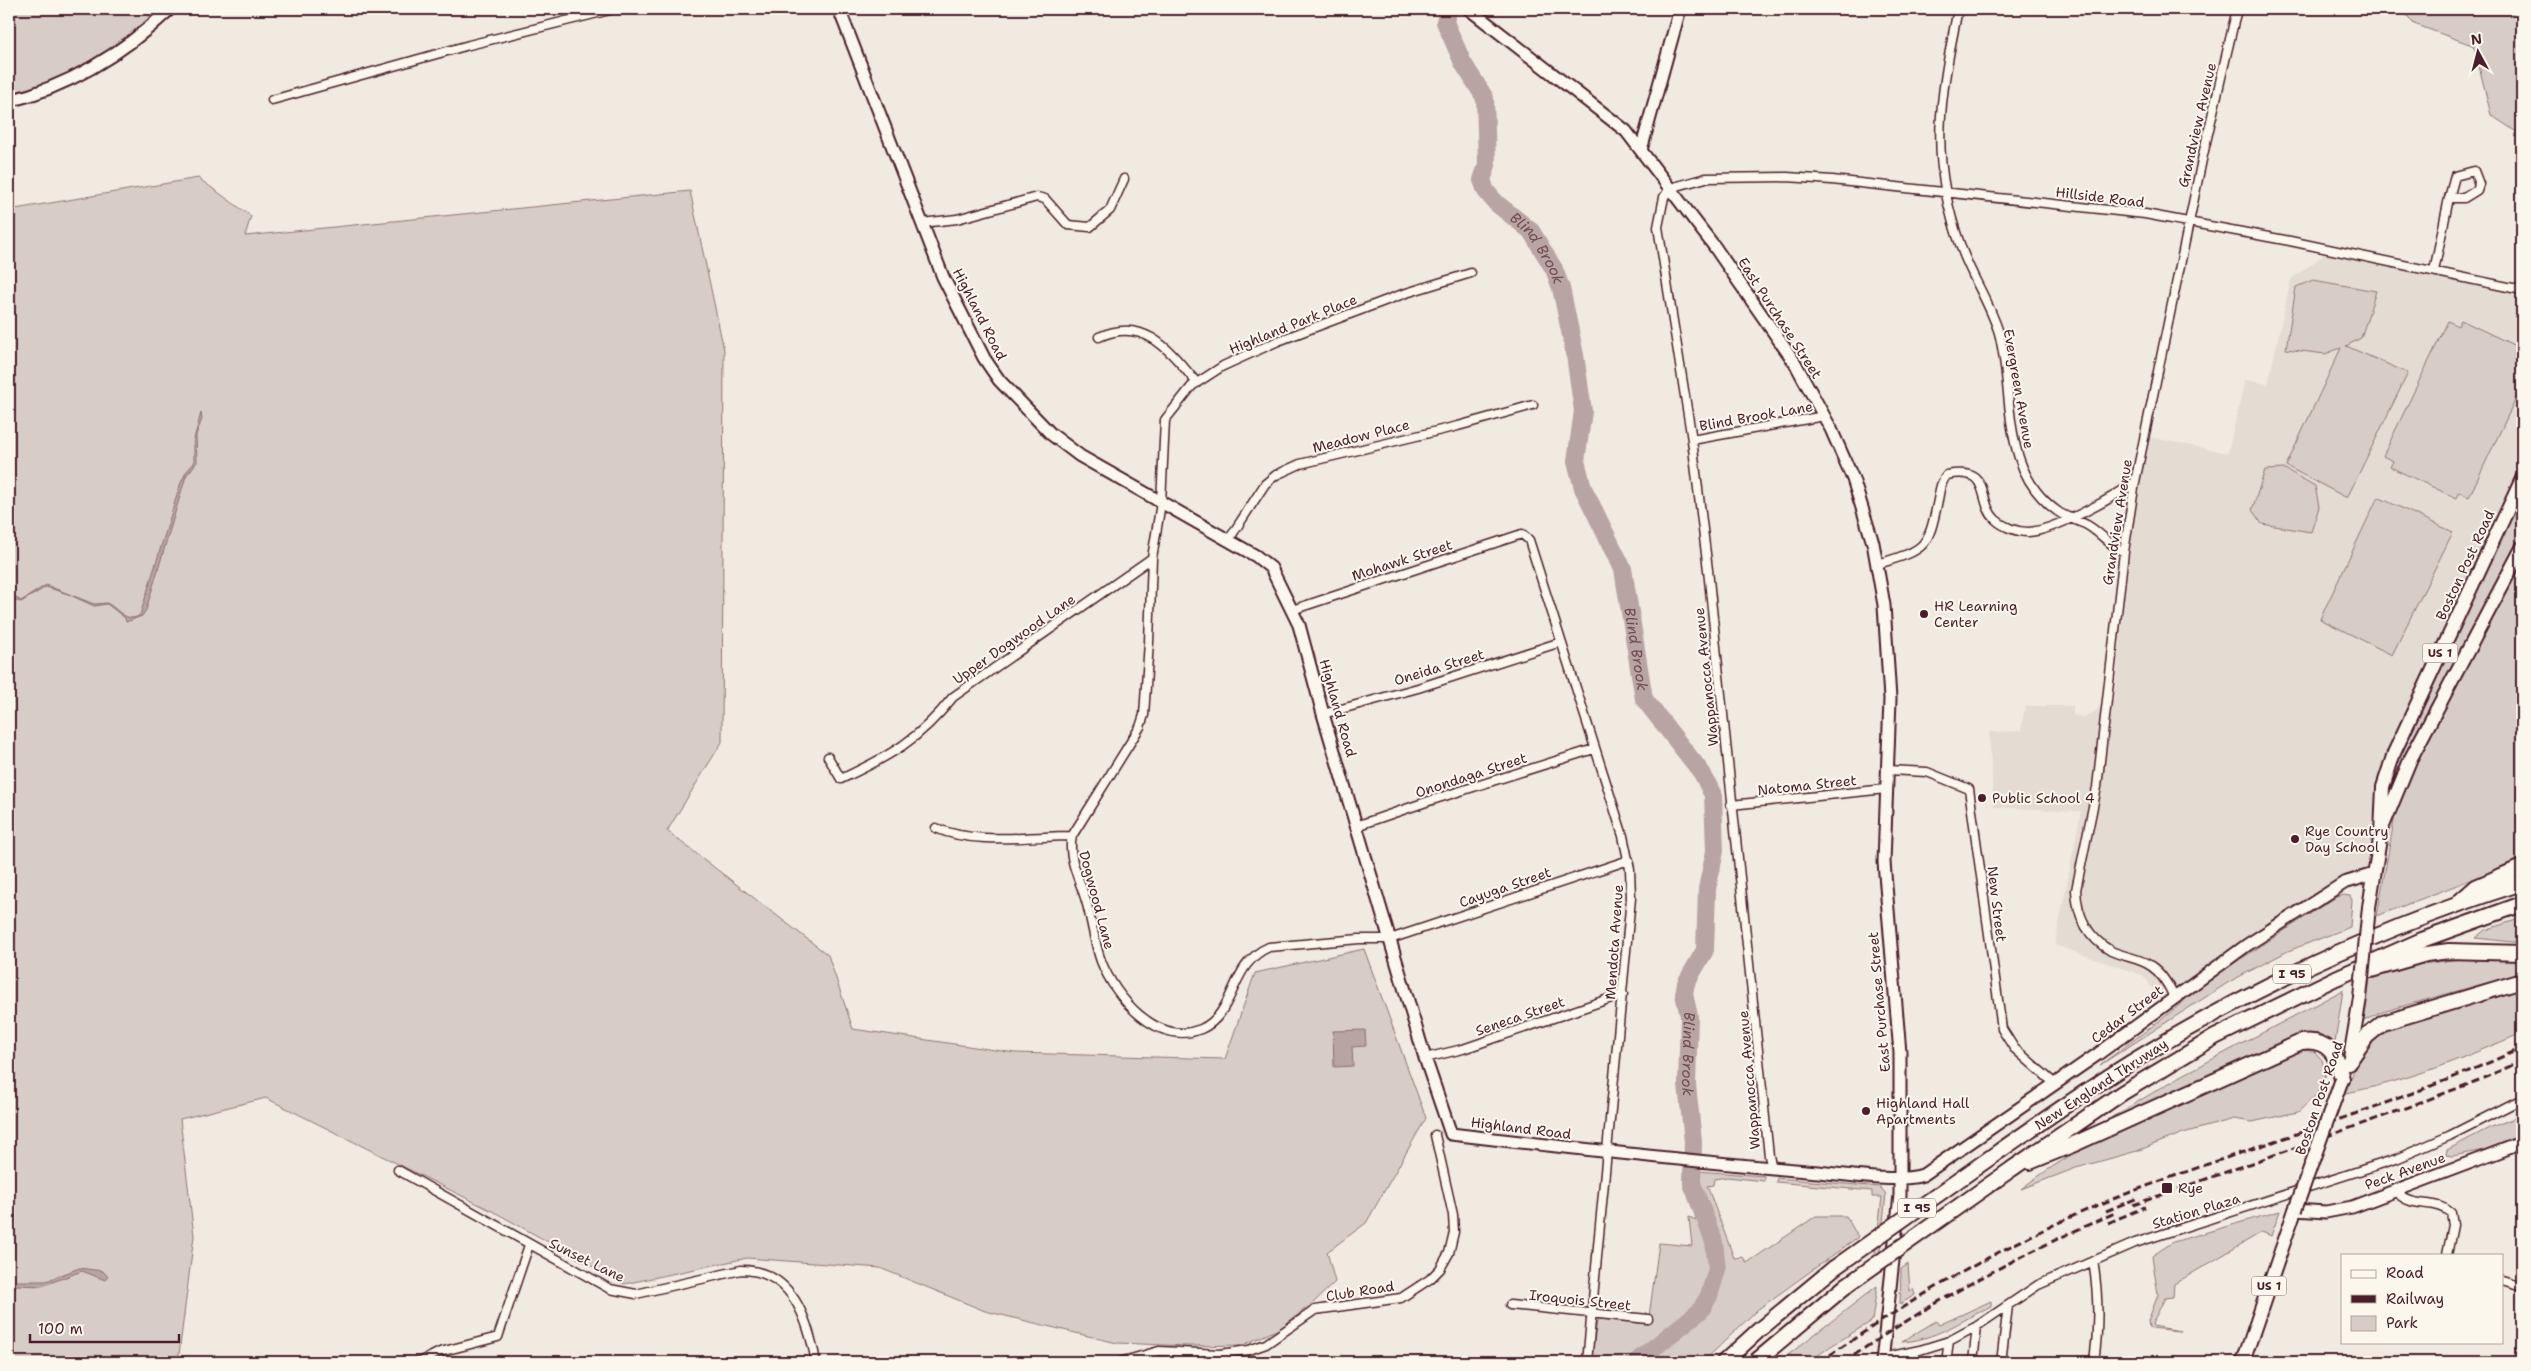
<svg xmlns="http://www.w3.org/2000/svg" width="2531" height="1371" font-family="'Shantell Sans',sans-serif">
	<rect width="100%" height="100%" fill="#f0eae0"/>
	<filter id="ink" filterUnits="userSpaceOnUse"><feTurbulence type="fractalNoise" baseFrequency=".02" numOctaves="2"/><feDisplacementMap in="SourceGraphic" scale="10" xChannelSelector="R" yChannelSelector="G"/><feConvolveMatrix kernelMatrix="1 2 1 2 8 2 1 2 1" color-interpolation-filters="sRGB"/></filter>
	<g filter="url(#ink)">
		<path fill="#e4dbd2" d="M2329 251 2522 295V469L2391 741 2377 788 2367 869 2313 896 2161 1002 2144 976 2055 945 2081 811 1994 807 1989 732 2021 731 2025 706H2073V715L2085 717 2114 700 2135 504 2148 437 2228 453 2245 380 2268 384 2291 279Z"/>
		<path fill="#d8ccc6" stroke="#917678" d="M9 9H160L131 38 60 79 9 94Z
			M2402 9H2513L2522 27V147L2518 133 2491 115 2475 50 2472 45 2414 24Z
			M198 178 251 216 245 236 690 191 724 350 722 742 667 831 828 955 853 1029 1015 1053 1225 1059 1255 973 1364 949 1426 1118 1366 1223 1327 1252 1335 1282 1313 1303 1279 1329 1243 1345 1189 1346 1117 1343 985 1311 880 1268 747 1258 624 1284 498 1214 266 1098 180 1119 194 1236 178 1362H9V210Z
			M2313 280 2376 291 2361 338 2346 346 2408 373 2347 498 2286 466 2341 348 2325 354 2286 349 2296 287Z
			M2461 320 2522 349V386L2469 497 2459 492 2456 498 2390 467 2393 461 2383 456 2448 321 2458 326Z
			M2285 469 2315 486 2319 507 2311 532 2262 524 2252 510 2265 470Z
			M2522 488V533L2409 746 2389 792 2393 772 2403 746 2509 515 2514 512 2515 502Z
			M2378 497 2453 532 2392 655 2320 619Z
			M2522 554V857L2483 875 2377 916 2395 815 2409 774Z
			M2343 895 2350 896 2352 900 2350 927 2288 951 2229 982 2100 1065 2162 1019 2213 977 2336 897Z
			M2522 918V943L2475 938 2485 930Z
			M2461 959 2522 961V973L2382 1012 2364 1021 2370 978 2421 964Z
			M2522 987V1033C2465 1057 2407 1082 2345 1093L2366 1041 2374 1033Z
			M2343 990 2335 1043 2332 1046 2298 1036 2113 1119 2112 1117 2181 1076Z
			M2300 1050 2314 1051 2322 1060 2326 1074 2318 1093 2298 1112 2252 1122 2234 1119 2183 1133 2137 1151 2076 1168 2021 1189C2099 1129 2198 1093 2287 1052Z
			M2522 1115V1134L2489 1149 2452 1156 2446 1155 2447 1150 2489 1128Z
			M1684 1170 1764 1176V1181L1727 1177 1714 1179 1713 1185 1707 1186 1734 1258 1743 1257 1747 1263 1816 1216H1846L1858 1237 1757 1310 1703 1362H1591L1597 1321 1600 1319 1648 1324 1659 1243 1692 1246 1689 1217 1696 1220Z
			M1777 1178 1880 1187 1886 1194 1879 1258 1874 1262 1882 1197H1872V1191L1776 1182Z
			M2280 1211 2271 1236 2262 1232 2174 1284 2173 1297 2165 1298 2152 1324 2153 1326 2180 1331 2149 1328 2148 1321 2158 1295 2152 1256 2173 1242Z
			M1908 1264 1910 1291 1913 1289 1915 1295 1900 1304 1901 1269Z
			M1877 1286 1872 1321 1831 1346 1809 1362H1779Z
			M1991 1301V1306C1963 1320 1933 1341 1901 1342L1936 1321 1939 1325Z"/>
		<path fill="#b8a4a2" stroke="#8c6f72" d="M201 413 202 419 196 435 197 462 186 476 146 610 142 616 126 622 125 618 107 604 94 606 68 594 46 587 21 602 9 599 10 594 21 601 46 585 94 604 107 603C118 609 127 624 140 615L180 485 186 472 194 463V439Z
			M1365 1030 1366 1046 1352 1047 1353 1066 1334 1067 1333 1031Z
			M79 1268 103 1271 108 1277 105 1280 82 1271 42 1286 17 1285 9 1292V1285L17 1281H46Z"/>
		<g fill="none" stroke-linecap="round" stroke-linejoin="round">
			<path stroke="#b8a4a2" stroke-width="18" id="s1" d="M1448 9 1445 22 1463 63 1485 98 1487 165 1482 180 1486 191 1496 203 1531 231 1554 269 1561 288 1575 355 1583 411 1576 461 1583 488 1623 569 1644 699 1702 773 1713 795 1715 851 1707 889 1705 950 1686 983 1684 994 1689 1016 1687 1085 1693 1141 1692 1183 1714 1242 1717 1269 1709 1296 1700 1311 1636 1362"/>
			<defs>
				<path id="street" d="M1958 9C1940 99 1928 157 1961 247 1971 276 1990 303 1999 333 2015 393 1999 470 2057 511 2066 518 2078 520 2087 525 2101 533 2109 545 2124 552
					M272 100 469 45 614 9
					M2474 171 2479 184 2477 190 2464 198H2449L2455 176Z
					M922 223 957 219 1037 197 1045 199 1068 225 1090 227 1110 210 1124 179
					M2434 271 2449 198
					M1471 273 1403 294 1278 341 1223 366 1192 386 1165 420 1161 503 1152 558 1149 642 1144 715 1140 727 1072 836C1067 858 1080 880 1086 901 1092 921 1094 942 1101 961 1115 997 1157 1047 1201 1029 1237 1013 1229 964 1269 947L1359 939H1390L1629 860
					M1099 337C1145 316 1170 351 1197 383
					M1692 440 1824 416
					M1228 541 1265 484 1276 475 1300 464 1458 426 1533 405
					M1878 564C1926 549 1928 549 1938 500 1940 490 1940 483 1947 475 1994 466 1976 502 1996 520 2004 527 2017 532 2028 532 2054 531 2113 498 2135 482
					M1292 610 1522 534 1529 540 1623 836 1630 869 1631 898 1587 1362
					M1323 714 1418 688 1561 642
					M828 757 841 779C890 756 919 740 953 697L1152 558
					M1888 770 1927 772 1969 789 2002 1029 2014 1048 2055 1084
					M1731 805 1886 789
					M1356 826 1432 800 1594 749
					M936 828C974 845 1030 836 1072 836
					M2174 997C2169 986 2162 973 2151 966 2140 958 2124 957 2111 951 2087 937 2077 916 2076 890L2097 787 2124 552 2135 482 2203 155 2237 9
					M1425 1058 1463 1049 1623 994
					M1772 1168 1769 1156 1708 570 1692 440 1658 227 1664 197 1670 188 1706 178 1787 177 1832 180 2145 214 2290 241 2522 290
					M398 1170 610 1289 636 1294 741 1270C793 1270 808 1320 816 1362
					M2395 1191C2413 1210 2434 1198 2451 1213L2453 1225 2447 1255
					M2093 1261C2099 1296 2099 1327 2094 1362
					M2502 1280 2522 1286
					M1510 1305 1648 1319
					M1882 1358 1920 1350 1949 1341 1977 1326 2038 1285 2135 1243 2396 1159 2449 1136 2522 1099
					M420 1362 440 1352 498 1337 529 1245
					M1120 1362 1159 1351 1220 1354 1249 1350 1266 1344 1315 1310 1401 1298 1430 1279 1440 1269 1449 1253 1454 1232 1453 1215 1435 1135
					M1946 1362 1949 1341
					M1973 1362 1977 1326
					M2001 1362 2008 1306"/>
				<path id="secondary" d="M839 9 943 277 984 358 999 380 1051 434 1080 456 1256 556 1271 568 1299 625 1323 714 1425 1058 1451 1134C1569 1148 1688 1161 1806 1171 1839 1173 1893 1184 1923 1175L2098 1054 2247 945 2344 883 2374 874
					M1469 9 1626 131 1714 246 1795 363 1831 429 1853 479 1873 543 1884 605 1890 699 1884 862 1900 1053V1195L1882 1362
					M9 101C71 86 123 53 170 9
					M1641 150 1680 9
					M2295 1210 2326 1212 2352 1207 2522 1143"/>
				<path id="primary" d="M2383 826 2411 758 2522 548
					M2369 907 2381 833 2383 787 2394 753 2522 479
					M2350 1058 2360 998
					M2243 1362 2295 1210"/>
				<path id="highway" d="M2459 902 2476 887 2522 867
					M2371 970 2426 954 2449 951 2522 953
					M2348 1063 2367 1036 2383 1023 2522 981
					M2001 1150C2047 1118 2092 1086 2140 1057 2259 984 2388 925 2522 883
					M2030 1162 2072 1145 2301 1042C2329 1038 2337 1056 2342 1079
					M2013 1168 2122 1093 2215 1037 2336 978 2422 940 2522 904
					M1724 1362 1759 1330 1834 1268
					M1755 1362 1847 1285"/>
			</defs>
			<use href="#street" stroke="#4a1f2b" stroke-width="11"/>
			<use href="#secondary" stroke="#4a1f2b" stroke-width="15"/>
			<use href="#primary" stroke="#4a1f2b" stroke-width="16"/>
			<use href="#highway" stroke="#4a1f2b" stroke-width="18"/>
			<use href="#street" stroke="#fbf7ec" stroke-width="8"/>
			<use href="#secondary" stroke="#fbf7ec" stroke-width="11"/>
			<use href="#primary" stroke="#fbf7ec" stroke-width="12"/>
			<use href="#highway" stroke="#fbf7ec" stroke-width="14"/>
			<path stroke="#4a1f2b" stroke-width="3" stroke-dasharray="8 4" stroke-linecap="butt" d="M2133 1205 2401 1110 2479 1080 2522 1061
				M2106 1211 2138 1198
				M2108 1223 2145 1207
				M1820 1362C1913 1297 2013 1239 2118 1197 2252 1145 2391 1108 2522 1048
				M1844 1362C1929 1303 2020 1254 2115 1213"/>
			<defs>
				<path id="primary-bridge" d="M2360 998 2369 907
					M2295 1210 2342 1079"/>
				<path id="highway-bridge" d="M1834 1268 2001 1150
					M1847 1285 2013 1168"/>
			</defs>
			<use href="#primary-bridge" stroke="#4a1f2b" stroke-width="16" stroke-linecap="butt"/>
			<use href="#highway-bridge" stroke="#4a1f2b" stroke-width="18" stroke-linecap="butt"/>
			<use href="#primary-bridge" stroke="#fbf7ec" stroke-width="12"/>
			<use href="#highway-bridge" stroke="#fbf7ec" stroke-width="14"/>
		</g>
	</g>
	<g fill="#4a1f2b" stroke="#fbf7ec" stroke-width="2">
		<circle cx="1924" cy="614" r="5"/>
		<circle cx="1982" cy="798" r="5"/>
		<circle cx="2295" cy="839" r="5"/>
		<circle cx="1866" cy="1111" r="5"/>
		<rect x="2161" y="1182" width="12" height="12" rx="2.5"/>
	</g>
	<g text-anchor="middle" stroke-width="4" stroke-linejoin="round" paint-order="stroke">
		<g fill="#fbf7ec" stroke="#7f6065" stroke-width="1">
			<rect x="2422.5" y="643.5" width="35" height="19" rx="4"/>
			<rect x="2273" y="964.5" width="38" height="19" rx="4"/>
			<rect x="1898" y="1198.5" width="38" height="19" rx="4"/>
			<rect x="2251.5" y="1276.5" width="35" height="19" rx="4"/>
		</g>
		<g font-size="12" font-weight="bold" fill="#4a1f2b">
			<text x="2440" y="657">US 1</text>
			<text x="2292" y="978">I 95</text>
			<text x="1917" y="1212">I 95</text>
			<text x="2269" y="1290">US 1</text>
		</g>
		<g font-size="14" fill="#4a1f2b" stroke="#fbf7ec">
			<text transform="translate(2197 125) rotate(-77)" y="5">Grandview Avenue</text>
			<text transform="translate(2100 197) rotate(7)" y="5">Hillside Road</text>
			<text transform="translate(980 314) rotate(63)" y="5">Highland Road</text>
			<text transform="translate(1780 318) rotate(57)" y="5">East Purchase Street</text>
			<text transform="translate(1293 324) rotate(-22)" y="5">Highland Park Place</text>
			<text transform="translate(2019 389) rotate(80)" y="5">Evergreen Avenue</text>
			<text transform="translate(1756 416) rotate(-10)" y="5">Blind Brook Lane</text>
			<text transform="translate(1361 436) rotate(-14)" y="5">Meadow Place</text>
			<text transform="translate(2117 522) rotate(-81)" y="5">Grandview Avenue</text>
			<text transform="translate(1402 560) rotate(-18)" y="5">Mohawk Street</text>
			<text transform="translate(2465 565) rotate(-65)" y="5">Boston Post Road</text>
			<text transform="translate(1014 639) rotate(-35)" y="5">Upper Dogwood Lane</text>
			<text transform="translate(1439 667) rotate(-17)" y="5">Oneida Street</text>
			<text transform="translate(1706 677) rotate(-96)" y="5">Wappanocca Avenue</text>
			<text transform="translate(1338 708) rotate(74)" y="5">Highland Road</text>
			<text transform="translate(1471 775) rotate(-18)" y="5">Onondaga Street</text>
			<text transform="translate(1807 785) rotate(-6)" y="5">Natoma Street</text>
			<text transform="translate(1505 887) rotate(-19)" y="5">Cayuga Street</text>
			<text transform="translate(1097 900) rotate(75)" y="5">Dogwood Lane</text>
			<text transform="translate(1997 904) rotate(83)" y="5">New Street</text>
			<text transform="translate(1614 942) rotate(-86)" y="5">Mendota Avenue</text>
			<text transform="translate(1879 1002) rotate(-95)" y="5">East Purchase Street</text>
			<text transform="translate(2127 1014) rotate(-37)" y="5">Cedar Street</text>
			<text transform="translate(1520 1016) rotate(-19)" y="5">Seneca Street</text>
			<text transform="translate(1749 1080) rotate(-95)" y="5">Wappanocca Avenue</text>
			<text transform="translate(2101 1084) rotate(-33)" y="5">New England Thruway</text>
			<text transform="translate(2319 1098) rotate(-71)" y="5">Boston Post Road</text>
			<text transform="translate(1521 1128) rotate(7)" y="5">Highland Road</text>
			<text transform="translate(2405 1171) rotate(-20)" y="5">Peck Avenue</text>
			<text transform="translate(2196 1211) rotate(-17)" y="5">Station Plaza</text>
			<text transform="translate(587 1260) rotate(26)" y="5">Sunset Lane</text>
			<text transform="translate(1360 1291) rotate(-9)" y="5">Club Road</text>
			<text transform="translate(1580 1300) rotate(6)" y="5">Iroquois Street</text>
		</g>
		<g font-size="14" fill="#4a1f2b" stroke="#fbf7ec" text-anchor="start">
			<text x="1934" y="611">HR Learning<tspan x="1934" dy="16">Center</tspan></text>
			<text x="1992" y="803">Public School 4</text>
			<text x="2305" y="836">Rye Country<tspan x="2305" dy="16">Day School</tspan></text>
			<text x="1876" y="1108">Highland Hall<tspan x="1876" dy="16">Apartments</tspan></text>
			<text x="2178" y="1193">Rye</text>
		</g>
		<g font-size="15" font-style="italic" fill="#704e55" stroke="#fbf7ec">
			<text dy="5" stroke="none"><textPath href="#s1" startOffset="272">Blind Brook</textPath></text>
			<text dy="5" stroke="none"><textPath href="#s1" startOffset="694">Blind Brook</textPath></text>
			<text dy="5" stroke="none"><textPath href="#s1" startOffset="1129">Blind Brook</textPath></text>
		</g>
	</g>
	<rect width="2531" height="1371" fill="none" stroke="#fbf7ec" stroke-width="30"/>
	<rect x="15" y="15" width="2501" height="1341" fill="none" stroke="#4a1f2b" stroke-width="2" filter="url(#ink)"/>
	<rect x="2341" y="1254" width="162" height="90" fill="#fbf7ec" stroke="#b4a19f"/>
	<rect x="2351" y="1270" width="25" height="8" fill="#fbf7ec" stroke="#b4a19f"/>
	<text x="2386" y="1278" font-size="15" fill="#4a1f2b">Road</text>
	<rect x="2351" y="1295" width="25" height="8" fill="#4a1f2b" stroke="#b4a19f"/>
	<text x="2386" y="1304" font-size="15" fill="#4a1f2b">Railway</text>
	<rect x="2351" y="1316" width="25" height="15" fill="#d8ccc6" stroke="#b4a19f"/>
	<text x="2386" y="1328" font-size="15" fill="#4a1f2b">Park</text>
	<g transform="translate(2478 52) rotate(353)" stroke="#fbf7ec" stroke-width="4" paint-order="stroke">
	<path d="M0-4L9 19L0 12L-9 19Z" fill="#4a1f2b"/>
	<text y="-8" font-size="14" font-weight="bold" text-anchor="middle" fill="#4a1f2b">N</text>
	</g>
	<path d="M30 1334v8h149v-8" fill="none" stroke="#4a1f2b" stroke-width="2.5"/>
	<text x="38" y="1334" font-size="15" fill="#4a1f2b" stroke="#fbf7ec" stroke-width="4" paint-order="stroke">100 m</text>
</svg>
